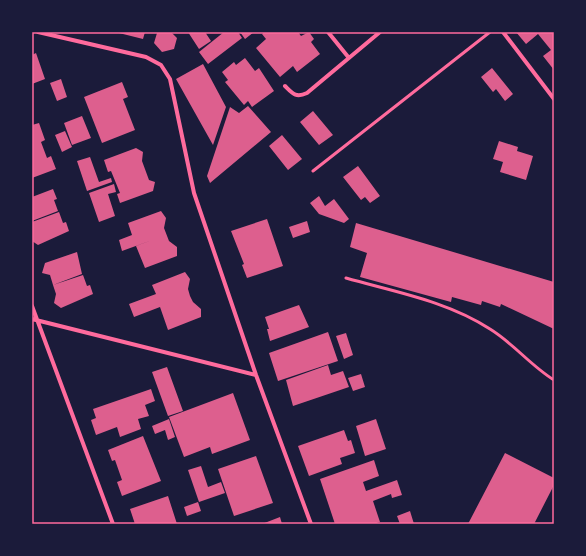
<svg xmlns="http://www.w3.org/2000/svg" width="586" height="556" font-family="'Noto Sans',sans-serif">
	<rect width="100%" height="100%" fill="#1b1b3a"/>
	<path fill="#dd5f8e" d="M115 32H145L143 39Z
		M159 32H171L177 38 174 49 162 52 154 43 157 33Z
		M188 32H205L211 41 199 49Z
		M224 32H238L242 38 208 64 199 52Z
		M240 32H254L245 39Z
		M265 32H298L301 36 309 32 314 39 311 42 320 54 297 72 293 66 280 77 256 48 266 39 262 34Z
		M516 32H554V70L543 56 551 50 538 34 526 44Z
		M36 53 45 79 32 84V55Z
		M245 58 255 71 259 68 274 91 252 107 248 101 244 105 225 82 228 80 222 72 234 62 236 65Z
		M203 64 226 107 213 145 176 79Z
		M492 68 513 94 505 101 496 89 493 92 481 77Z
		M61 79 67 97 57 101 50 83Z
		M122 82 128 97 123 99 135 130 102 143 84 97Z
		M248 106 271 132 210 183 207 176 230 107 239 113Z
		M313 111 333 135 319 145 300 122Z
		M82 116 91 138 72 145 64 123Z
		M39 123 45 140 41 142 47 158 51 156 56 169 32 178V125Z
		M65 131 72 147 62 152 55 135Z
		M282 135 302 159 288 170 269 146Z
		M499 141 518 147 517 151 533 156 526 180 500 172 503 162 493 159Z
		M136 148 143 152 142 161 149 180 155 182 153 191 120 203 117 194 120 193 111 171 108 172 104 160Z
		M90 157 99 182 111 178 112 182 87 191 77 161Z
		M358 166 380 196 370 203 365 197 361 200 343 177Z
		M114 184 116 192 108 194 115 216 99 222 89 193Z
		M53 189 57 199 54 200 58 211 32 221V197Z
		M319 196 325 206 334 199 349 219 344 223 319 214 310 203Z
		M161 211 166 218 164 228 169 241 177 247V256L145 268 136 246 155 239 122 251 119 240 132 235 128 223Z
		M59 212 63 223 66 222 69 231 38 245 32 241V222Z
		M267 219 283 266 247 278 242 265 244 264 231 231Z
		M307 221 310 232 293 238 289 227Z
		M356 223 554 282V329L501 304 500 307 482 301 481 305 452 297 451 302 360 277 367 253 350 247Z
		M77 252 82 274 53 285 50 275 42 273 45 263Z
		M185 272 190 279 188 289 190 296 193 302 201 309V317L168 330 160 307 134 317 129 304 156 294 152 285Z
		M83 275 87 286 90 285 93 294 61 308 54 303 56 294 53 285Z
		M299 305 309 327 270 341 267 329H269L265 317Z
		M328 332 338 361 278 381 269 353Z
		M346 333 353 355 344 359 336 336Z
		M328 365 331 375 343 371 349 387 293 406 286 380Z
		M167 367 183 411 168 416 152 372Z
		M361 374 365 387 353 391 348 378Z
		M151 389 155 401 145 405 149 416 138 419 141 429 120 437 117 427 96 435 91 420 96 418 93 409Z
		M233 393 250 440 212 454 210 447 184 457 169 417Z
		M169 419 175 437 168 440 165 430 155 434 152 426Z
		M376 419 386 449 365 456 356 426Z
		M344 430 348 441 351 440 355 453 340 458 342 464 309 476 298 446Z
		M143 436 161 481 122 496 117 482 122 480 115 460 112 461 108 450Z
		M505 453 554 478V485L534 524H468Z
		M256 456 273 503 234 516 218 469Z
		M374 460 379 476 363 482 366 491 397 480 402 495 392 498 391 494 373 501 380 522 373 524H335L320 479Z
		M201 466 208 487 221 482 225 493 199 502 188 470Z
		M168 496 177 524H135L130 509Z
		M198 502 201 511 187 516 184 507Z
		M410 511 414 524H400L397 516Z
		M280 517 282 524H262Z"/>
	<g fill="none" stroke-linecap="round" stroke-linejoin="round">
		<path stroke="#ff6b9d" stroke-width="3" d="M313 171 490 32
			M346 278C395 292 447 301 490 329 513 343 531 366 554 380"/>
		<path stroke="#ff6b9d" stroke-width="4" d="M38 32 146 57 161 65 170 79 194 193 256 375 311 524
			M328 32 349 58
			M503 32 554 99
			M285 86C293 94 296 98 307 93L380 32
			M32 306 113 524
			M32 319 256 375"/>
	</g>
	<rect width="586" height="556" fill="none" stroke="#1b1b3a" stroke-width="66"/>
	<rect x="33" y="33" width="520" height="490" fill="none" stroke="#ff6b9d" stroke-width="1.5"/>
</svg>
